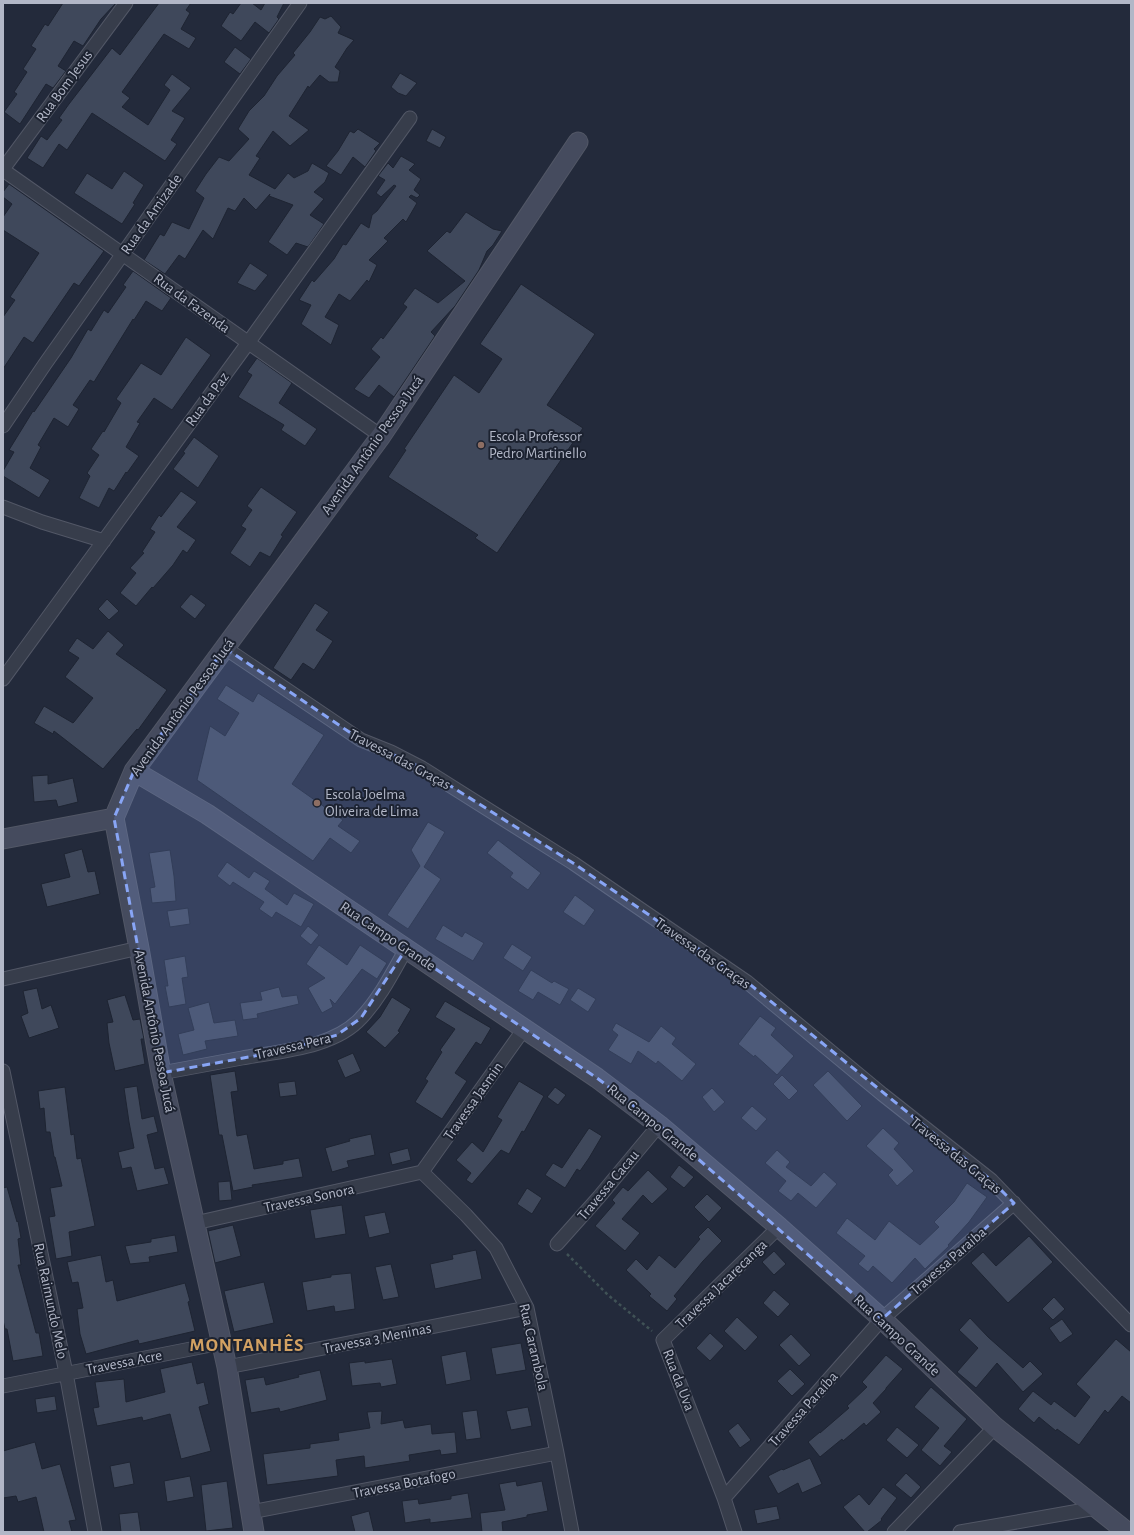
<svg xmlns="http://www.w3.org/2000/svg" width="1134" height="1535" font-family="'Alegreya Sans',sans-serif">
	<rect width="100%" height="100%" fill="#232a3b"/>
	<path fill="#3f485b" stroke="#1e2432" d="M63 3H116L101 19 83 46 74 41 58 66 66 71 53 88 46 84 20 124 4 112 17 94 14 92 27 72 23 69 36 49 31 46 45 24 48 26Z
		M159 3H191L186 10 190 13 181 29 196 38 189 49 164 34 122 92 130 98 122 107 148 125 170 90 164 85 172 74 191 88 172 111 185 118 171 140 177 144 165 161 92 113 67 150 59 144 43 168 27 158 41 136 47 140 62 120 59 118 69 104 112 48 120 55Z
		M241 3H252L261 10 265 3H284L277 17 279 19 269 33 255 22 241 41 221 26 230 12 233 14Z
		M331 16 341 27 338 33 354 40 347 48 335 67 340 71 338 82H329L320 75 309 88 308 86 289 116 309 130 290 146 273 131 256 156 260 158 249 175 275 189 288 173 294 178 308 171 312 163 329 173 325 182 314 192 324 199 310 215 324 224 308 247 296 243 287 255 268 242 293 205 269 196 270 194 256 210 244 198 235 211 228 208 213 239 203 230 185 259 179 255 165 274 144 260 160 234 164 236 172 222 189 229 204 198 195 191 206 174 219 157 229 161 249 139 238 129 249 111 264 96 277 76 295 55 293 53 310 32 320 17 325 19Z
		M235 47 251 59 240 74 224 62Z
		M400 73 417 83 406 96 398 93 391 87Z
		M358 129 380 143 374 149 376 151 365 167 353 157 341 175 326 166 338 151 350 131 354 133Z
		M432 129 446 137 440 148 426 141Z
		M401 156 415 164 409 170 421 179 414 190 420 195 417 198 411 195 409 197 417 203 406 222 403 219 384 238 388 241 369 260 377 265 369 282 367 280 350 301 339 294 325 317 339 325 331 345 301 324 311 305 299 300 312 280 314 282 334 259 343 244 346 245 361 223 369 228 372 215 377 211 396 186 394 185 381 197 376 193 385 180 378 176 388 163 393 168Z
		M124 171 144 185 133 203 135 204 122 224 74 193 87 173 112 189Z
		M9 184 104 251 79 286 74 283 33 343 24 337 3 369V317L15 300 10 297 39 253 3 230V217L12 204 3 197V192Z
		M466 212 493 229 502 231 493 245 487 251 479 270 455 306 431 332 435 336 394 397 379 385 369 398 354 389 380 357 371 349 381 337 383 339 407 307 403 304 415 288 438 303 465 281 427 251 447 231 450 233Z
		M250 263 268 275 255 291 237 283Z
		M133 271 171 298 162 311 146 301 134 320 133 319 94 382 90 380 73 405 79 409 68 427 54 418 38 445 41 447 30 468 50 480 39 498 3 476V471L14 452 9 450 33 411 34 412 71 358 88 329 91 331 104 310 108 313 126 287 123 285Z
		M521 284 595 334 547 405 583 428 497 553 475 538 478 535 388 477 406 450 404 449 454 375 479 393 502 359 480 344Z
		M186 337 211 355 172 410 154 398 137 422 140 423 126 447 139 456 127 473 126 472 114 491 109 488 99 508 79 498 90 476 87 473 99 455 91 449 103 431 104 432 121 403 116 399 141 363 161 375Z
		M257 358 292 383 279 403 317 429 305 446 281 430 284 425 238 397 252 375 247 372Z
		M194 437 219 456 198 488 173 469 185 453 183 452Z
		M261 487 297 512 281 535 283 536 270 557 260 552 250 567 230 553 246 529 241 526 252 510 247 506Z
		M181 491 197 502 177 527 196 540 187 553 183 550 173 565 153 588 152 587 136 606 120 593 136 573 130 568 144 553 142 552 155 532 150 529 159 515 161 517Z
		M191 594 206 605 195 619 180 607Z
		M107 599 119 611 109 620 98 609Z
		M315 603 329 612 316 630 333 641 314 670 303 663 291 680 273 668Z
		M108 631 124 645 116 654 167 690 138 730 137 729 103 769 54 731 53 734 34 723 44 706 73 723 74 722 93 698 65 677 79 658 68 651 77 638 93 649Z
		M226 685 253 702 258 693 324 735 292 784 343 820 338 826 360 841 351 853 330 838 313 861 197 780 210 726 225 736 239 713 217 699Z
		M48 775V784L73 778 78 802 58 807 56 800 34 802 32 776Z
		M428 822 445 832 424 867 441 879 408 929 387 915 420 866 411 850Z
		M498 840 541 873 528 890 510 877 513 873 487 853Z
		M82 849 88 872 95 871 100 894 47 907 41 884 70 877 64 854Z
		M170 850 174 876 176 901 152 903 150 888 155 887 149 853Z
		M227 862 249 878 254 871 270 881 265 889 287 905 294 893 314 904 301 927 276 912 272 918 259 909 264 902 233 882 230 886 217 876Z
		M575 895 595 910 584 926 563 912Z
		M188 908 190 924 170 927 167 911Z
		M443 925 462 937 465 932 484 943 473 961 435 939Z
		M308 926 319 935 311 945 300 936Z
		M512 944 532 957 523 971 503 958Z
		M319 945 347 965 360 945 387 963 377 979 362 969 335 1004 330 999 333 1007 322 1013 308 988 325 978 306 964Z
		M185 956 188 977 182 978 186 1004 169 1007 165 986H168L164 960Z
		M531 970 552 983 554 981 569 989 560 1005 538 992 533 1000 518 991Z
		M279 987 282 997 297 995 299 1004 257 1014 258 1018 243 1020 240 1003 262 1000 260 992Z
		M37 988 42 1009 51 1005 59 1028 29 1038 21 1016 28 1013 23 991Z
		M578 988 596 999 588 1012 570 1000Z
		M125 995 133 1020 140 1019 144 1039H141L145 1064 115 1071 109 1043 107 1023 113 1022 107 1000Z
		M392 997 411 1009 398 1031 400 1032 385 1048 366 1032 380 1017Z
		M445 1001 491 1028 481 1045 476 1042 455 1073 467 1081 442 1119 415 1102 428 1081 425 1079 442 1052 440 1050 455 1029 435 1017Z
		M209 1002 214 1023 235 1020 238 1036 205 1041 207 1049 183 1055 178 1034 194 1030 188 1008Z
		M760 1016 776 1028 771 1035 794 1056 777 1075 755 1055 754 1057 738 1044Z
		M616 1023 649 1042 661 1026 676 1038 672 1044 696 1064 682 1081 658 1061 656 1064 638 1051 631 1064 608 1050 618 1035 612 1030Z
		M353 1053 361 1071 345 1078 337 1060Z
		M235 1071 238 1091 231 1092 237 1136 247 1134 254 1169 283 1164V1161L299 1158 303 1177 252 1185 253 1187 233 1191 222 1135H219L210 1075Z
		M828 1071 862 1106 847 1121 813 1085Z
		M782 1075 798 1091 789 1100 773 1084Z
		M295 1081 297 1095 280 1097 278 1083Z
		M519 1081 544 1096 524 1132 522 1131 509 1154 501 1150 472 1184 466 1180 471 1173 456 1160 472 1142 483 1152 502 1120 497 1117Z
		M137 1086 142 1119 154 1116 158 1132 147 1135 155 1169 164 1167 169 1184 137 1191 131 1167 122 1169 118 1152 134 1148 129 1122 124 1088Z
		M65 1087 71 1135 74 1134 77 1159 81 1158 95 1226 69 1232 72 1256 56 1259 49 1217 55 1216 50 1188 62 1186 55 1157H54L50 1132H46L44 1108 40 1109 38 1091Z
		M555 1087 566 1095 558 1105 547 1097Z
		M712 1088 725 1102 714 1112 702 1097Z
		M752 1106 767 1119 756 1131 741 1118Z
		M589 1128 602 1136 589 1158 580 1171 577 1169 565 1188 545 1175 553 1163 562 1168Z
		M883 1128 899 1143 894 1149 914 1171 897 1186 888 1175 893 1170 866 1146Z
		M371 1134 375 1155 347 1161 349 1167 332 1172 325 1148 350 1141 349 1139Z
		M408 1148 411 1160 392 1165 389 1153Z
		M777 1150 790 1162 786 1167 811 1186 824 1172 837 1184 816 1208 798 1193 791 1201 778 1191 786 1181 765 1163Z
		M679 1165 694 1177 684 1188 670 1177Z
		M648 1170 668 1189 652 1204 643 1195 622 1219 640 1233 625 1251 595 1226 615 1203 612 1200 623 1187 628 1191Z
		M230 1181 232 1200 219 1201 218 1182Z
		M967 1183 987 1197 969 1222 948 1245 949 1246 925 1269 915 1258 892 1283 873 1266 868 1272 858 1264 865 1256 836 1233 847 1218 875 1240 889 1221 920 1245 939 1227 934 1222 954 1202Z
		M7 1187 17 1222 18 1221 21 1238 18 1239 21 1265H18L36 1333H39L43 1356 13 1361 7 1329H5L3 1320V1188Z
		M527 1188 542 1198 532 1214 517 1204Z
		M707 1194 722 1208 709 1222 694 1207Z
		M342 1205 346 1234 315 1239 310 1210Z
		M385 1212 390 1233 369 1238 364 1216Z
		M233 1225 241 1256 215 1263 208 1231Z
		M708 1227 722 1241 703 1261 674 1296 677 1299 667 1311 649 1296 651 1294 626 1270 636 1259 647 1270 659 1255 675 1268 700 1239 698 1237Z
		M175 1235 178 1252 149 1257 150 1262 130 1264 125 1246 151 1242V1239Z
		M1029 1236 1053 1262 1008 1303 971 1263 983 1252 996 1266Z
		M476 1250 482 1279 435 1289 430 1264 453 1259 452 1255Z
		M774 1251 786 1264 774 1275 762 1262Z
		M101 1255 106 1282 113 1280 117 1301 185 1283 190 1301 188 1302 195 1331 139 1344 138 1340 86 1354 80 1334 77 1309 83 1308 78 1282 72 1283 67 1262Z
		M391 1264 399 1297 383 1300 375 1267Z
		M351 1273 355 1309 335 1312 334 1306 307 1311 302 1282 331 1277V1275Z
		M264 1282 274 1323 234 1332 224 1291Z
		M774 1290 790 1304 778 1317 763 1303Z
		M1054 1297 1065 1309 1053 1320 1042 1309Z
		M737 1317 758 1337 745 1351 724 1331Z
		M970 1318 988 1337 1023 1368 1030 1361 1043 1374 1023 1392 997 1363 976 1388 957 1372 978 1348 959 1330Z
		M1062 1319 1073 1334 1060 1343 1049 1328Z
		M710 1333 724 1346 710 1361 696 1348Z
		M791 1334 811 1355 799 1366 779 1345Z
		M1116 1339 1131 1352V1403L1122 1396 1108 1413 1105 1410 1079 1445 1057 1429 1056 1431 1039 1417 1034 1423 1018 1409 1033 1391 1051 1405 1054 1401 1075 1417 1090 1397 1076 1384Z
		M521 1343 526 1370 496 1375 491 1348Z
		M466 1351 471 1380 446 1385 441 1356Z
		M886 1355 903 1369 886 1388V1389L873 1403 881 1412 866 1426 864 1423 843 1441 842 1439 820 1457 808 1442 820 1432V1433L849 1408 847 1406 867 1387 862 1382Z
		M392 1359 397 1384 381 1387 380 1383 352 1386 349 1363 365 1361V1363Z
		M192 1362 197 1384 204 1382 209 1404 199 1407 211 1451 181 1459 170 1414 143 1421 142 1417 97 1426 93 1408 99 1407 95 1382 124 1379 126 1402 165 1392 160 1369Z
		M790 1369 805 1384 792 1396 777 1381Z
		M320 1370 327 1400 280 1412 279 1408 251 1413 245 1380 264 1377 266 1385 299 1377 298 1375Z
		M931 1387 967 1419 944 1446 952 1452 940 1466 921 1450 939 1428 914 1407Z
		M55 1396 57 1410 37 1413 35 1399Z
		M528 1407 532 1426 511 1430 506 1411Z
		M477 1410 481 1438 466 1440 462 1412Z
		M382 1411 381 1424 403 1420 405 1428 431 1424 432 1434 455 1432 457 1453 441 1455 440 1450 409 1455 410 1461 365 1468 364 1456 336 1460 338 1476 267 1485 263 1454 310 1448V1444L339 1440 338 1433 370 1428 367 1412Z
		M738 1423 751 1440 740 1448 728 1431Z
		M897 1427 919 1445 907 1458 886 1440Z
		M35 1442 42 1469 60 1464 76 1520 69 1521 72 1532H44L36 1497 18 1502 16 1496 3 1498V1451Z
		M810 1458 822 1484 802 1493 798 1483 778 1494 768 1476 782 1469 783 1470Z
		M130 1462 134 1484 114 1488 110 1466Z
		M906 1473 921 1487 911 1498 895 1485Z
		M190 1476 194 1497 167 1502 164 1481Z
		M227 1481 233 1528 206 1531 201 1485Z
		M516 1481 517 1486 542 1481 548 1511 527 1515V1517L502 1522 503 1532H482L480 1513 505 1510 499 1484Z
		M883 1487 897 1498 881 1519 882 1520 867 1532H865L843 1507 859 1494 869 1505Z
		M468 1493 472 1518 430 1523V1519L405 1523 402 1501 418 1499 419 1504 451 1499V1496Z
		M777 1506 780 1519 757 1524 754 1510Z
		M369 1511 374 1532H355L351 1516Z
		M138 1512 141 1532H121L119 1514Z"/>
	<g fill="none" stroke-linecap="round" stroke-linejoin="round">
		<defs>
			<path id="street" d="M3 169 126 3
				M3 170 381 436
				M3 426 45 364 300 3
				M3 507 42 522 104 541
				M225 648 361 740 391 752 422 768 573 863 747 982 882 1094 991 1180 1131 1325
				M3 679 248 343 410 118
				M3 979 139 948
				M3 1071 66 1373 95 1532
				M161 1073C188 1068 215 1063 242 1058 280 1051 334 1048 361 1018 380 998 393 972 406 949
				M422 1172 466 1215 496 1248 527 1308 557 1453 572 1532
				M422 1172 524 1029
				M195 1223 422 1172
				M557 1244 599 1197 659 1125
				M227 1367 527 1308
				M3 1386 221 1343
				M724 1498 882 1319 1014 1203
				M251 1512 557 1453
				M735 1532 724 1498 663 1340 779 1227
				M894 1532 995 1427
				M960 1532 1096 1508"/>
			<path id="secondary" d="M134 771 207 814 597 1078 659 1125 779 1227 882 1319 995 1427 1127 1532
				M3 839 114 818
				M254 1532 227 1367 161 1073 139 948 114 818 134 771 381 436 578 142"/>
		</defs>
		<use href="#street" stroke="#525766" stroke-width="15"/>
		<use href="#secondary" stroke="#525766" stroke-width="21"/>
		<path stroke="#405256" stroke-width="2.5" stroke-dasharray="3 3" stroke-linecap="butt" d="M567 1254 608 1295 652 1331"/>
		<use href="#street" stroke="#373d4b" stroke-width="13"/>
		<use href="#secondary" stroke="#454b5e" stroke-width="19"/>
	</g>
	<path fill="#88a5f5" fill-opacity="0.2" stroke="#88a5f5" stroke-width="3" stroke-dasharray="8 5" stroke-linejoin="round" d="M225 648 361 740 422 768 573 863 747 982 991 1180 1014 1203 882 1319 659 1125 597 1078 406 949 361 1018 337 1035 282 1051 161 1073 114 818 134 771Z"/>
	<g fill="#8d6e63" stroke="#1c2230" stroke-width="1.5">
		<circle cx="481" cy="445" r="4"/>
		<circle cx="317" cy="803" r="4"/>
	</g>
	<g text-anchor="middle" stroke-width="4" stroke-linejoin="round" paint-order="stroke">
		<g font-size="15" fill="#b2b7c7" stroke="#1c2230">
			<text transform="translate(64 86) rotate(-54)" y="5">Rua Bom Jesus</text>
			<text transform="translate(151 214) rotate(-55)" y="5">Rua da Amizade</text>
			<text transform="translate(192 303) rotate(36)" y="5">Rua da Fazenda</text>
			<text transform="translate(207 399) rotate(-54)" y="5">Rua da Paz</text>
			<text transform="translate(372 445) rotate(-55)" y="5">Avenida Antônio Pessoa Jucá</text>
			<text transform="translate(182 707) rotate(-54)" y="5">Avenida Antônio Pessoa Jucá</text>
			<text transform="translate(400 759) rotate(28)" y="5">Travessa das Graças</text>
			<text transform="translate(388 936) rotate(34)" y="5">Rua Campo Grande</text>
			<text transform="translate(703 953) rotate(35)" y="5">Travessa das Graças</text>
			<text transform="translate(155 1031) rotate(79)" y="5">Avenida Antônio Pessoa Jucá</text>
			<text transform="translate(293 1046) rotate(-13)" y="5">Travessa Pera</text>
			<text transform="translate(473 1101) rotate(-55)" y="5">Travessa Jasmin</text>
			<text transform="translate(653 1122) rotate(39)" y="5">Rua Campo Grande</text>
			<text transform="translate(956 1155) rotate(39)" y="5">Travessa das Graças</text>
			<text transform="translate(608 1185) rotate(-50)" y="5">Travessa Cacau</text>
			<text transform="translate(309 1198) rotate(-12)" y="5">Travessa Sonora</text>
			<text transform="translate(948 1261) rotate(-41)" y="5">Travessa Paraiba</text>
			<text transform="translate(721 1284) rotate(-44)" y="5">Travessa Jacarecanga</text>
			<text transform="translate(51 1301) rotate(78)" y="5">Rua Raimundo Melo</text>
			<text transform="translate(897 1335) rotate(43)" y="5">Rua Campo Grande</text>
			<text transform="translate(377 1338) rotate(-11)" y="5">Travessa 3 Meninas</text>
			<text transform="translate(534 1347) rotate(77)" y="5">Rua Carambola</text>
			<text transform="translate(124 1362) rotate(-11)" y="5">Travessa Acre</text>
			<text transform="translate(679 1380) rotate(69)" y="5">Rua da Uva</text>
			<text transform="translate(803 1409) rotate(-48)" y="5">Travessa Paraíba</text>
			<text transform="translate(404 1483) rotate(-11)" y="5">Travessa Botafogo</text>
		</g>
		<g font-size="15" fill="#b2b7c7" stroke="#1c2230" text-anchor="start">
			<text x="489" y="441">Escola Professor<tspan x="489" dy="17">Pedro Martinello</tspan></text>
			<text x="325" y="799">Escola Joelma<tspan x="325" dy="17">Oliveira de Lima</tspan></text>
		</g>
		<g font-size="19" font-weight="bold" letter-spacing="1" fill="#d2a162" stroke="#1c2230">
			<text x="247" y="1351">MONTANHÊS</text>
		</g>
	</g>
	<rect width="1134" height="1535" fill="none" stroke="#b2b7c7" stroke-width="8"/>
</svg>
